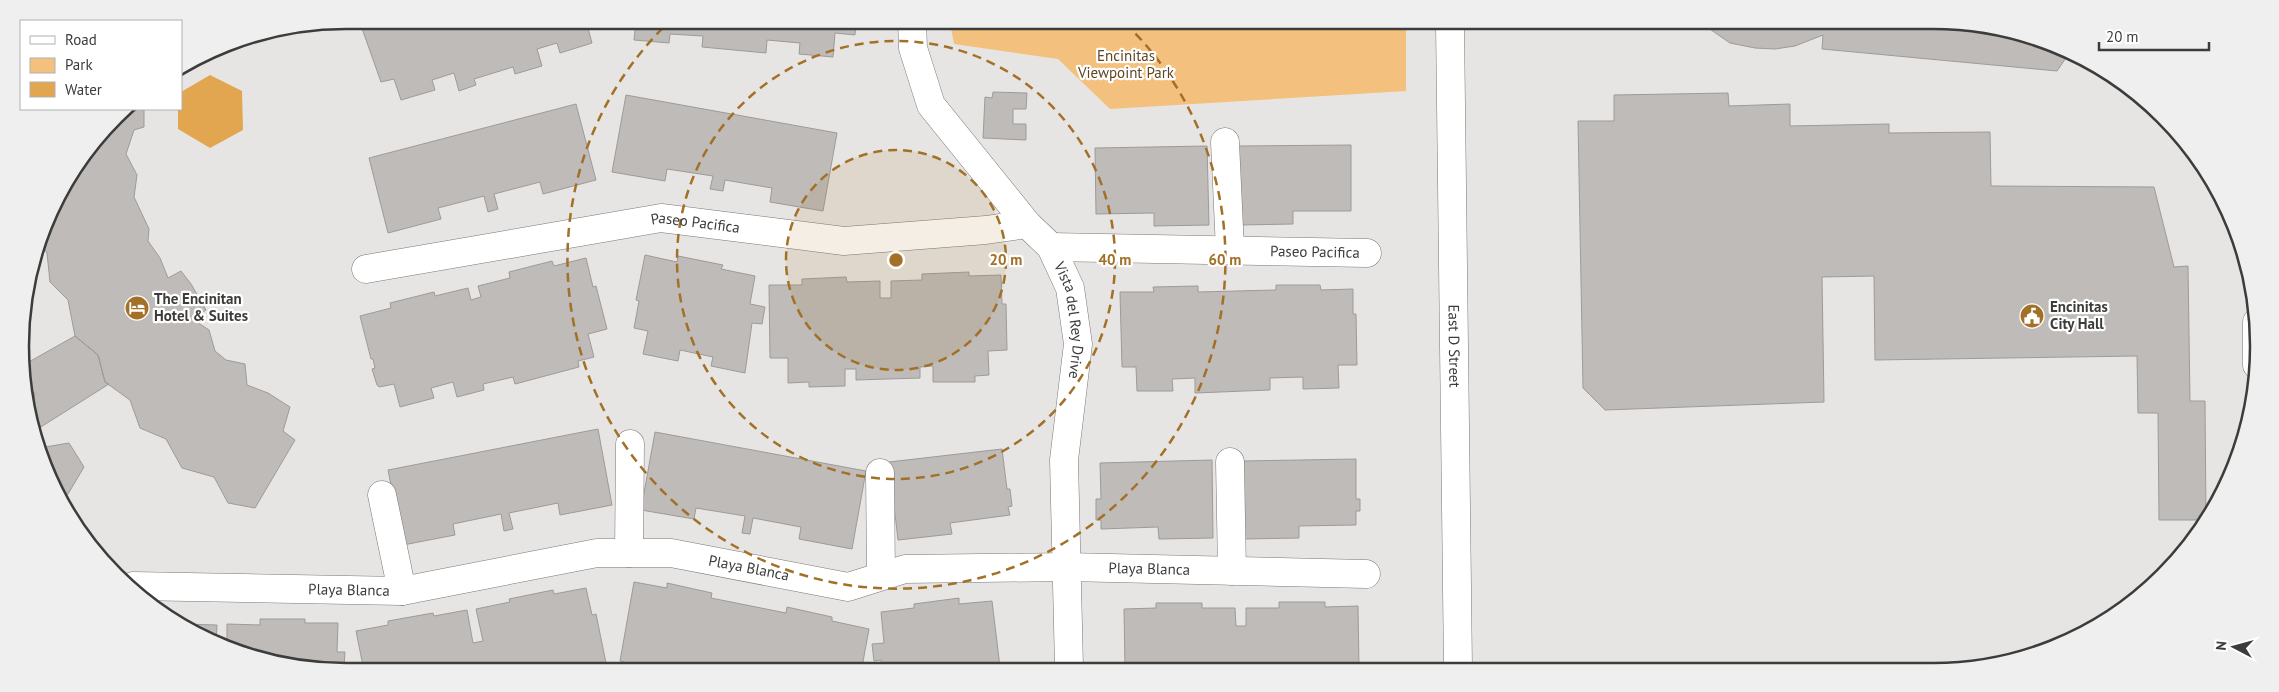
<svg xmlns="http://www.w3.org/2000/svg" width="2279" height="692" font-family="'PT Sans',sans-serif">
	<rect width="100%" height="100%" fill="#e7e5e3"/>
	<path fill="#f3c07d" d="M950 22 1406 24V91L1110 109 1058 59 954 44Z"/>
	<path fill="#e3a650" d="M210 75 242 91 243 130 210 148 178 129V109H181V92Z"/>
	<path fill="#bebbb9" stroke="#9d9b99" d="M359 20 586 21 592 43 560 53 557 43 537 49 542 66 515 74 513 67 474 79 476 85 459 91 454 73 432 80 435 90 401 100 394 79 381 82Z
		M636 21 856 22 855 35 835 33 833 57 799 54 800 43 767 40 766 53 702 47 703 36 670 34 669 43 634 40Z
		M1704 25 1997 26 2058 45 2070 52 2057 71 1822 49 1823 35 1795 46 1775 49 1755 48 1730 43Z
		M993 92 1027 93 1026 109H1013V124H1026V140L983 138 985 97 992 98Z
		M1728 93 1729 106 1790 104V126L1889 124V133L1990 132 1991 186 2154 187 2174 267 2188 266 2190 401H2205L2206 520H2159L2158 413H2138L2137 356 1875 360 1874 276 1822 277 1824 402 1605 410 1583 388 1578 121H1614V95Z
		M626 95 837 133 823 211 770 202 772 188 725 180 723 191 710 189 713 176 667 169 665 181 612 172Z
		M576 104 596 180 543 194 540 182 494 194 498 209 488 212 484 196 438 208 441 219 388 233 369 158Z
		M125 109H144V127L134 130 126 154 137 175 134 197 149 229 148 241 160 258 168 278 181 271 191 284 206 310 192 319 209 330 215 351 226 360 245 364 247 385 268 393 290 407 283 431 295 440 255 508 228 503 214 477 182 468 166 439 140 428 130 400 105 382 98 355 75 336 68 300 50 282 47 253 41 244 54 202Z
		M1351 145V211H1293V224L1240 225 1239 146Z
		M1207 146 1209 225 1154 226V213L1096 214 1095 148Z
		M645 255 677 262 678 256 723 265 721 269 755 276 750 304 765 307 762 324 752 323 745 373 711 366 713 357 680 350 678 361 643 354 648 331 634 328 639 301 636 300Z
		M586 258 593 287 596 286 607 329 588 334 594 357 578 361 579 367 515 384 513 377 483 384 484 390 457 397 453 382 431 388 434 398 400 407 394 384 379 387 377 385 372 369 375 368 373 359H371L360 316 391 308 390 303 434 292 435 296 468 288 471 300 481 297 478 286 510 278 509 272 552 261 554 266Z
		M969 272V276L1001 275 1002 304H1006L1007 350 988 351 989 375 975 376V382H933V366L920 367V378L856 380V369H845V386L809 387V382L788 383V358H770L769 285H802V279L846 277 847 282 880 281V298H891V281L922 280V274Z
		M1276 285H1320L1321 290 1353 289V314H1356L1357 365H1338L1339 388 1303 389V377L1270 378V390L1195 393V378L1172 379 1173 391H1137L1136 367H1122L1120 292H1154L1153 287 1198 286V292L1276 290Z
		M75 336 98 355 105 382 109 384 36 430 34 392 28 389 27 363Z
		M28 389 34 392 37 437 35 438 31 430Z
		M598 429 612 505 560 515 558 503 509 513 513 529 504 531 501 514 453 524 455 535 403 545 388 470Z
		M655 432 866 471 852 549 799 539 801 527 753 518 750 534 742 533 745 516 696 508 694 519 641 510Z
		M69 443 84 467 68 494H60L39 448Z
		M1002 449 1007 489H1010L1012 506 1008 507 1010 515 950 523 952 534 898 540 889 462Z
		M1356 459V499H1360V511H1356V525L1299 526V538L1244 539 1243 461Z
		M1212 460 1213 538 1159 539 1158 527 1101 529V520H1096V499H1101L1100 463Z
		M634 582 667 588V583L712 593 711 598 786 613 787 607 832 617V621L869 629 862 667 632 666V664L620 661Z
		M586 588 592 615 596 614 606 663 587 666H363L356 631 388 625V621L433 613 434 616 467 610 473 643 483 641 476 609 510 602 509 599 553 590 554 594Z
		M959 598V604L992 601 1000 667H882L881 660 874 661 872 644 884 643 881 612 914 608V604Z
		M1279 602H1325V607L1358 606 1359 668 1125 667 1124 609 1156 608V603H1202V608H1235L1236 626H1246V608H1279Z
		M260 619H305V623H338L337 652H345L344 666H282L227 649V624L260 625Z
		M171 620H182V624L217 625 216 645Z"/>
	<g fill="none" stroke-linecap="round" stroke-linejoin="round">
		<defs>
			<g id="minor">
				<path id="s1" d="M912 22 913 48 931 105 1027 224 1051 247 1070 288 1078 344 1064 460 1069 667"/>
				<path id="s2" d="M1450 24 1458 668"/>
				<path d="M1225 142 1230 250"/>
				<path id="s3" d="M1051 247 1367 253"/>
				<path id="s4" d="M366 269 661 218 844 241 986 230 1027 224"/>
				<path d="M2257 322V365"/>
				<path d="M1230 462 1232 571"/>
				<path d="M880 473 881 576"/>
				<path d="M382 495 402 591"/>
				<path d="M629 553 630 444"/>
				<path id="s5" d="M133 586 402 591 597 553H671L848 587 905 569 1067 567 1366 574"/>
			</g>
		</defs>
		<use href="#minor" stroke="#7a7876" stroke-width="29"/>
		<use href="#minor" stroke="#fff" stroke-width="28"/>
	</g>
	<circle cx="896" cy="260" r="110" fill="#a27026" fill-opacity=".12"/>
	<g fill="none" stroke="#a27026" stroke-width="2.5" stroke-dasharray="9 6">
		<circle cx="896" cy="260" r="110"/>
		<circle cx="896" cy="260" r="219"/>
		<path d="M1125 23A329 329 0 1 1 670 21"/>
	</g>
	<defs>
		<symbol id="hotel-disc" viewBox="-11 -11 22 22"><circle r="9.5" fill="#a27026" stroke="#fff"/><path d="M-6-4.5h1.5V1H6V5H4.5V3h-9V5H-6ZM-4 0a1.8 1.8 0 1 1 3.6 0ZM.5 0V-2.5h3Q6-2.5 6 0Z" fill="#fff"/></symbol>
		<symbol id="civic-disc" viewBox="-11 -11 22 22"><circle r="9.5" fill="#a27026" stroke="#fff"/><path d="M-.6-6.5H3V-4.5H.6V-3L4-1V1h2V6H-6V1h2V-1L-.6-3ZM-1.2 2.5V6h2.4V2.5Z" fill="#fff"/></symbol>
	</defs>
	<g fill-rule="evenodd">
		<use href="#hotel-disc" x="123" y="294" width="28" height="28"/>
		<use href="#civic-disc" x="2018" y="302" width="28" height="28"/>
	</g>
	<g text-anchor="middle" stroke-width="4.5" stroke-linejoin="round" paint-order="stroke">
		<g font-size="15" fill="#5f4522" stroke="#fff">
			<text x="1126" y="61">Encinitas<tspan x="1126" dy="17">Viewpoint Park</tspan></text>
		</g>
		<g font-size="15" fill="#3c3c3b" stroke="#fff">
			<text dy="5" stroke="none"><textPath href="#s4" startOffset="334">Paseo Pacifica</textPath></text>
			<text dy="5" stroke="none"><textPath href="#s3" startOffset="264">Paseo Pacifica</textPath></text>
			<text dy="5" stroke="none"><textPath href="#s1" startOffset="349">Vista del Rey Drive</textPath></text>
			<text dy="5" stroke="none"><textPath href="#s2" startOffset="322">East D Street</textPath></text>
			<text dy="5" stroke="none"><textPath href="#s5" startOffset="621">Playa Blanca</textPath></text>
			<text dy="5" stroke="none"><textPath href="#s5" startOffset="1026">Playa Blanca</textPath></text>
			<text dy="5" stroke="none"><textPath href="#s5" startOffset="216">Playa Blanca</textPath></text>
		</g>
		<g font-size="15" font-weight="bold" fill="#3c3c3b" stroke="#fff" text-anchor="start">
			<text x="154" y="304">The Encinitan<tspan x="154" dy="17">Hotel &amp; Suites</tspan></text>
			<text x="2050" y="312">Encinitas<tspan x="2050" dy="17">City Hall</tspan></text>
		</g>
	</g>
	<path d="M0 0H2279V692H0ZM346 29H1933A317 317 0 0 1 2250 346V346A317 317 0 0 1 1933 663H346A317 317 0 0 1 29 346V346A317 317 0 0 1 346 29Z" fill="#efefef" fill-rule="evenodd"/>
	<path fill="none" stroke="#3c3c3b" stroke-width="2.5" d="M346 29H1933A317 317 0 0 1 2250 346V346A317 317 0 0 1 1933 663H346A317 317 0 0 1 29 346V346A317 317 0 0 1 346 29Z"/>
	<circle cx="896" cy="260" r="8" fill="#a27026" stroke="#fff" stroke-width="2.5"/>
	<g font-size="15" text-anchor="middle" font-weight="bold" fill="#a27026" stroke="#fff" stroke-width="4.5" stroke-linejoin="round" paint-order="stroke">
		<text x="1006" y="265">20 m</text>
		<text x="1115" y="265">40 m</text>
		<text x="1225" y="265">60 m</text>
	</g>
	<rect x="20" y="20" width="162" height="90" fill="#ffffff" stroke="#b1b1b1"/>
	<rect x="30" y="36" width="25" height="8" fill="#ffffff" stroke="#b1b1b1"/>
	<text x="65" y="45" font-size="15" fill="#3c3c3b">Road</text>
	<rect x="30" y="58" width="25" height="15" fill="#f3c07d" stroke="#b1b1b1"/>
	<text x="65" y="70" font-size="15" fill="#3c3c3b">Park</text>
	<rect x="30" y="82" width="25" height="15" fill="#e3a650" stroke="#b1b1b1"/>
	<text x="65" y="95" font-size="15" fill="#3c3c3b">Water</text>
	<g transform="translate(2234 647) rotate(276)" stroke="#ffffff" stroke-width="4" paint-order="stroke">
	<path d="M0-4L9 19L0 12L-9 19Z" fill="#3c3c3b"/>
	<text y="-8" font-size="14" font-weight="bold" text-anchor="middle" fill="#3c3c3b">N</text>
	</g>
	<path d="M2099 42v8h110v-8" fill="none" stroke="#3c3c3b" stroke-width="2.5"/>
	<text x="2106" y="42" font-size="15" fill="#3c3c3b" stroke="#ffffff" stroke-width="4" paint-order="stroke">20 m</text>
</svg>
